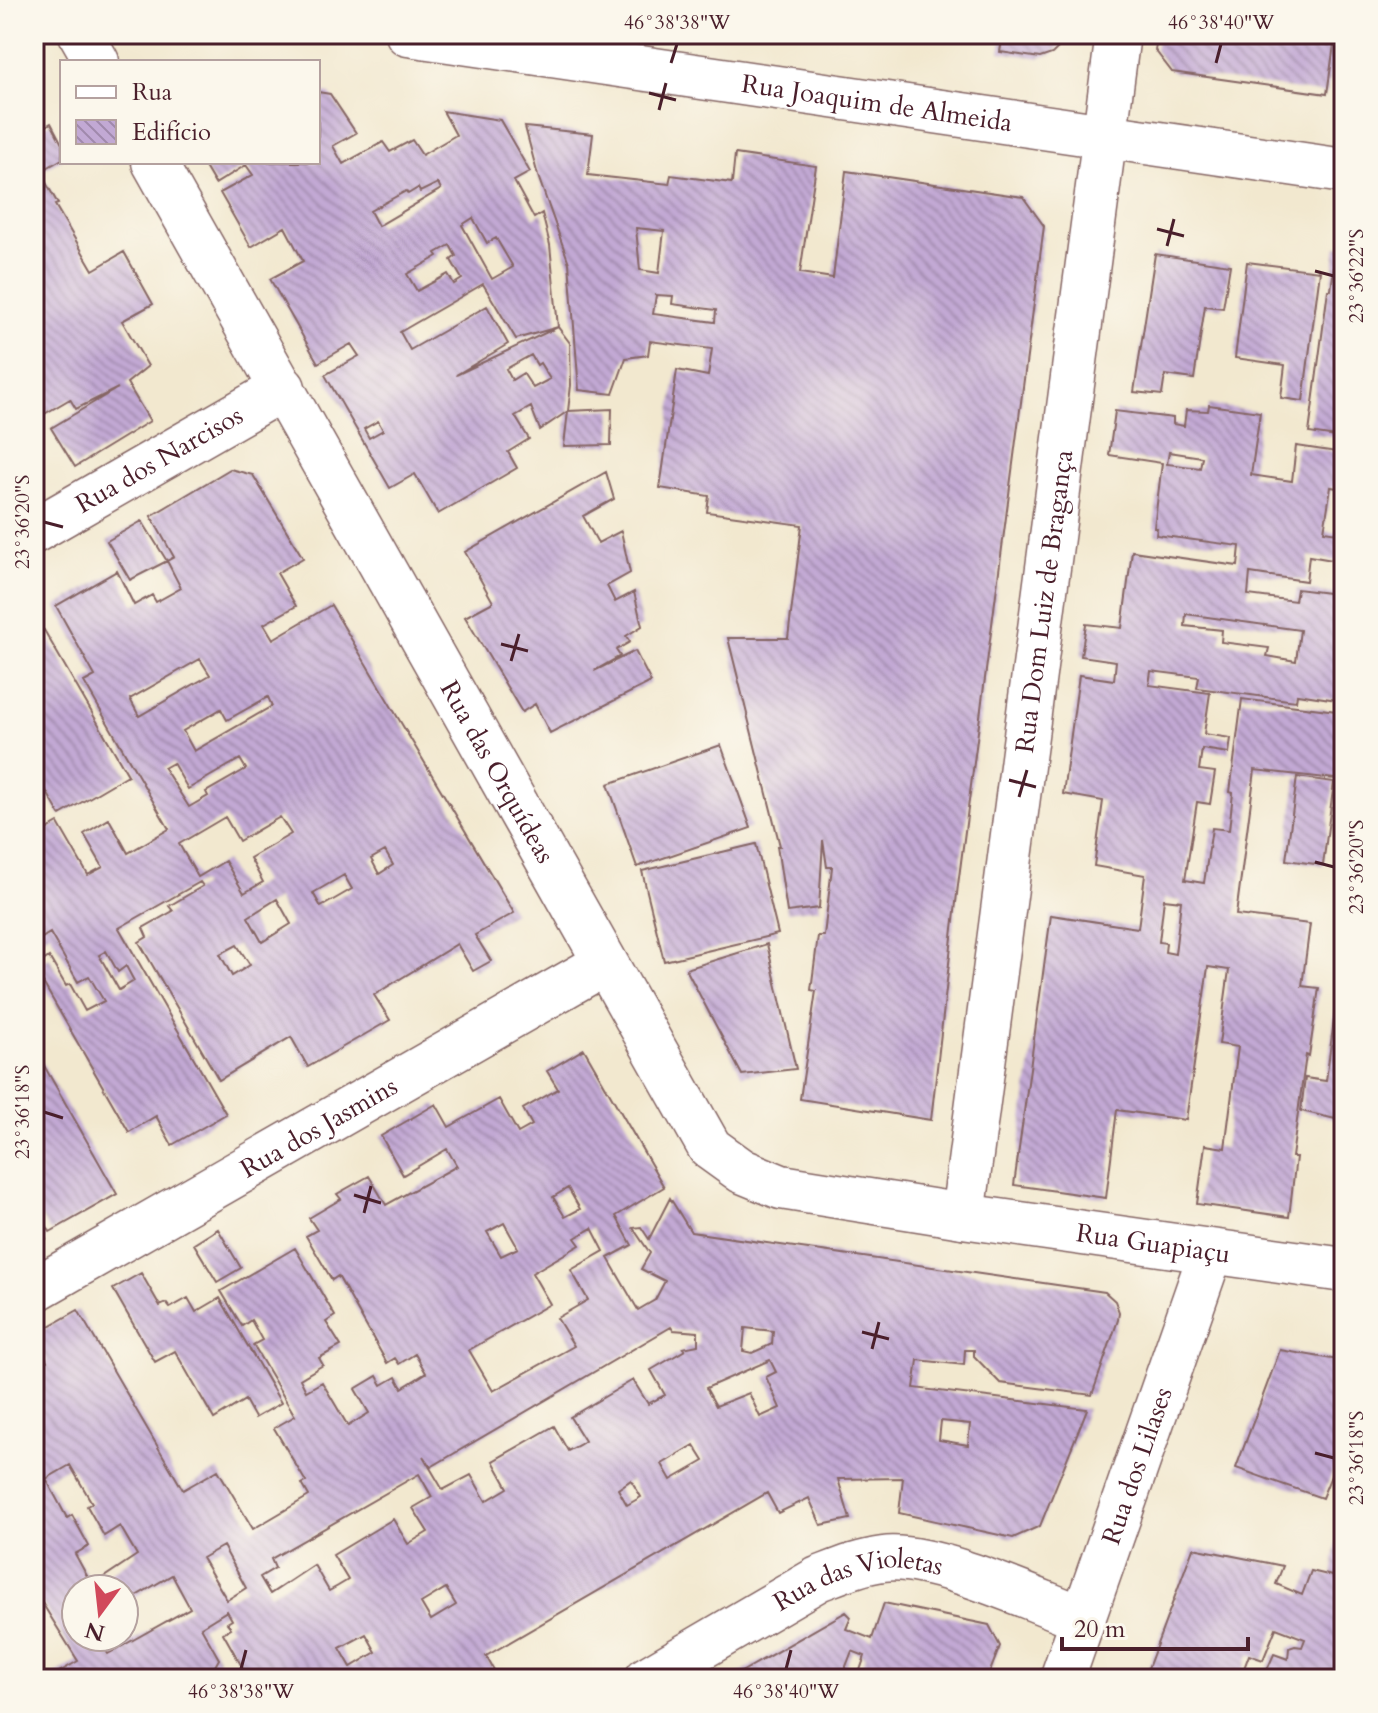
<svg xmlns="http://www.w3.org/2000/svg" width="1378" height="1713" font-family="Cardo,serif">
	<defs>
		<pattern id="building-back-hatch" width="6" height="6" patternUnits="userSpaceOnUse" patternTransform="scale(2)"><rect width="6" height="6" fill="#c2a9d4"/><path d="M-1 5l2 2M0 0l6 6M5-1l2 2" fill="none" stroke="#a089ac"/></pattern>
	</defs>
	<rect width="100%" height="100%" fill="#fbf7ec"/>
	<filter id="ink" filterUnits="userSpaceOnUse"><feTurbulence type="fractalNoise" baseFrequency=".0125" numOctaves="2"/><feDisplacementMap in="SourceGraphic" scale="16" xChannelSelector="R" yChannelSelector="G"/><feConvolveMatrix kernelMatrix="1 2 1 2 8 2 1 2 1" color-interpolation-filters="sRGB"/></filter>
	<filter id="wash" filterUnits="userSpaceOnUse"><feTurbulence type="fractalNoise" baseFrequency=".006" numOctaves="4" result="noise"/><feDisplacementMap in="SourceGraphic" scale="32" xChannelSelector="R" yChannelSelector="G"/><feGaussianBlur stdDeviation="1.8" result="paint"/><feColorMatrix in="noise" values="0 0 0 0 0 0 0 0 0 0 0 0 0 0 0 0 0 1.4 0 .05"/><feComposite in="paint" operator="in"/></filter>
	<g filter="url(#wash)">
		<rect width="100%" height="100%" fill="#f2e8cf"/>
		<g id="blocks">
			<path fill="url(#building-back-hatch)" fill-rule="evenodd" d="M1003 34H1068L1064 42 1052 54 1040 58 1000 52Z
				M1158 34H1309L1308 42 1334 45 1327 94 1172 72 1155 50Z
				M1317 34H1344L1343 40 1317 36Z
				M318 92 330 94 356 133 333 146 343 164 383 142 390 152 412 140 422 155 456 135 443 111 500 120 530 172 514 181 534 218 542 213 550 245 558 327 570 343 571 385 568 411 540 430 531 407 515 416 529 439 508 452 517 468 438 514 415 474 390 488 325 375 359 356 351 344 318 363 270 279 303 261 285 227 251 247 220 193 253 175 246 165 215 184 202 162H318ZM438 183 441 189 378 226 370 211 406 191 408 194 418 188 420 192ZM473 218 487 243 496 238 513 267 492 279 462 225ZM450 245 456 256 451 260 462 279 454 284 448 274 417 291 407 274 438 256 436 253ZM483 284 516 339 558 327 456 375 508 344 487 306 410 350 400 332ZM531 355 537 365 540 363 550 379 533 388 523 373 512 380 506 369ZM378 421 383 430 369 438 364 429Z
				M51 123 62 144V159L40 172 58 204 55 205 93 270 124 252 153 304 122 321 148 366 127 383 150 421 75 467 51 428 118 388 76 409 70 399 34 420V357L42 353 34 338V132Z
				M525 127 593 134 588 175 669 184 671 175 732 183 735 154 816 166 800 273 833 278 846 171 1023 197 1044 226 958 885 931 1120 800 1099 816 991 811 990 818 936H824L832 867H827L823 840 819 908 787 912 777 846H780L728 638H788L802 525 707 512 709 496 660 488 677 370 708 376 712 349 650 341 648 355 626 358 613 394 579 390 569 263 538 176ZM636 228 664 231 659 273 640 270ZM656 295 673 296 672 304 716 310 715 322 653 314Z
				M1337 246 1344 247V438L1309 433 1328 290H1331Z
				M1155 254 1230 265 1223 308 1205 306 1194 379 1165 375 1162 395 1134 392Z
				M1247 262 1320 271 1303 401 1281 398 1285 365 1235 358Z
				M1209 405 1260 412 1251 475 1292 481 1296 446 1344 453V489L1331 487 1324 531 1344 534V562L1309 556 1306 581 1250 573 1248 595 1295 601 1297 589 1344 595V701L1297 694 1296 701 1197 688 1199 677 1151 671 1149 685 1210 693 1204 734 1231 738 1229 753 1202 749 1199 770 1215 772 1210 804 1197 802 1185 880 1204 883 1212 828 1229 830 1233 793 1230 792 1242 699 1344 712V780L1255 770 1236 915 1310 924 1302 986 1319 988 1309 1056 1306 1055 1292 1157H1296L1289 1217 1197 1204 1205 1145 1225 1148 1238 1047 1219 1044 1229 970 1208 967 1186 1120 1117 1110 1106 1198 1014 1185 1051 915 1138 928 1145 875 1094 866 1103 801 1063 794 1079 675 1114 680 1116 661 1081 656 1086 624 1122 628 1132 551 1238 566 1240 546 1156 535 1157 528H1154L1162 463 1109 455 1115 411 1173 418V424L1184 426 1186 410 1208 411ZM1169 452 1202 457 1200 468 1167 464ZM1186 614 1300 630 1296 661 1267 656 1269 648 1221 642 1222 630 1185 626ZM1164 899 1181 901 1175 954 1165 952 1166 943 1159 942Z
				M612 409 611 445 564 446 568 411Z
				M230 469 253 475 303 558 277 573 296 606 264 624 273 639 331 605 514 913 475 935 491 961 473 971 457 944 374 995 390 1020 308 1067 291 1037 219 1080 139 942 147 937 143 928 173 911 169 906 203 886 200 882 119 928 226 1114 172 1145 156 1116 129 1132 34 967 49 957 66 986 70 984 85 1011 104 1001 89 976 78 982 50 933 34 943V837L58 823 88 875 103 867 84 834 109 819 128 853 169 829 84 682 95 676 56 606 117 571 134 605 152 595 156 602 181 588 167 561 174 557 151 516ZM200 659 210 675 139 716 130 699ZM268 697 272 706 194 751 183 731 221 709 227 720ZM240 759 246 769 206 792 208 796 189 807 164 768 173 763 188 789ZM225 817 239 841 280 817 291 834 250 858 263 882 244 893 225 861 198 877 179 844ZM385 851 393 865 379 874 371 859ZM344 875 352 889 321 907 313 893ZM277 899 291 924 262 942 248 917ZM237 945 250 965 232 976 220 954ZM106 951 118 972 126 966 134 981 119 990 99 955Z
				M606 472 614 499 583 516 598 543 621 531 630 573 607 586 615 602 634 592 642 626 626 636 630 642 616 650 620 656 594 671 635 651 651 682 550 733 535 704 522 712 465 617 493 602 465 552Z
				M142 521 167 561 130 580 107 541Z
				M34 630 36 634 44 630 128 775 60 815 34 770Z
				M721 745 751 828 637 867 608 784Z
				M1297 777 1334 782 1323 865 1286 860Z
				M756 844 778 934 664 961 642 871Z
				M767 944 796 1069 742 1075 686 969Z
				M1341 966 1344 967V1121L1301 1111 1305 1078 1326 1081Z
				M34 1048 117 1194 50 1232 34 1204Z
				M584 1049 664 1187 616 1216 632 1245 608 1258 638 1310 655 1300 665 1281 641 1269 650 1253 633 1228 641 1227 649 1239 670 1198 691 1232 1105 1292 1115 1301 1119 1312 1118 1320 1092 1395 1000 1383 974 1356V1350H965L964 1365 918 1360 914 1388 1087 1409 1040 1526 1013 1538 899 1513 903 1478 838 1479 850 1519 821 1525 809 1498 778 1513 767 1493 486 1656 499 1679H249L223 1633 231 1628 227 1623 232 1620 227 1611 201 1627 219 1659 208 1679H47L78 1661 34 1590V1369L47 1361 34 1335 78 1310 183 1490 218 1470 253 1529 309 1496 302 1484 306 1482 274 1428 295 1416 253 1345 262 1340 251 1320 242 1326 221 1291 295 1248 335 1316 326 1322 341 1346 319 1358 323 1365 300 1379 306 1391 322 1382 348 1426 369 1413 355 1389 377 1376 382 1385 396 1377 402 1388 426 1373 415 1354 399 1364 395 1358 387 1363 338 1276 332 1280 306 1236 317 1230 309 1218 341 1199 337 1194 369 1176 386 1205 457 1166 447 1149 403 1175 381 1136 436 1104 449 1127 499 1099 518 1133 532 1125 523 1109 558 1089 547 1071ZM568 1188 580 1209 565 1217 553 1197ZM504 1223 518 1248 501 1256 487 1232ZM592 1228 604 1251 571 1270 588 1300 557 1318 574 1346 493 1391 469 1350 550 1304 532 1273 580 1245 575 1238ZM671 1327 673 1330 698 1332V1345L683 1348 685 1350 651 1370 665 1395 648 1404 633 1380 570 1417 585 1441 579 1445 568 1451 554 1426 493 1461 508 1488 486 1501 471 1475 443 1490 423 1456 431 1467ZM745 1328 773 1331 772 1344 752 1353 743 1351ZM770 1360 776 1372 766 1377 780 1408 760 1417 749 1393 716 1406 706 1388ZM941 1421 970 1424 968 1445 939 1440ZM694 1445 704 1461 671 1480 662 1464ZM70 1465 92 1503 87 1506 104 1536 120 1526 137 1555 92 1585 75 1554 89 1546 72 1515 67 1518 46 1479ZM419 1474 432 1497 413 1508 428 1532 408 1544 393 1519 333 1555 348 1580 338 1586 329 1591 314 1565 270 1594 260 1577 275 1568 271 1559ZM631 1480 641 1497 627 1505 618 1489ZM223 1546 246 1588 227 1600 202 1558ZM172 1575 190 1608 108 1654 98 1637H76V1589H124V1603ZM446 1588 456 1605 431 1620 421 1603ZM366 1634 376 1652 351 1667 340 1648Z
				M34 1219 46 1239 34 1246Z
				M218 1229 241 1268 217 1282 194 1244Z
				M141 1273 160 1306 166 1303 170 1308 188 1298 196 1312 220 1298 281 1403 255 1418 245 1400 214 1419 175 1351 155 1362 113 1289Z
				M1280 1350 1344 1361V1464L1337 1461 1322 1498 1236 1468Z
				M1340 1517H1344V1679H1263L1274 1654 1288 1659 1289 1648 1295 1646 1302 1647 1305 1639 1276 1628 1263 1660 1249 1655 1240 1679H1144L1193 1548 1283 1566 1276 1584 1302 1595 1311 1571 1332 1576Z
				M884 1603 989 1625 1000 1646 987 1679H857L865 1656 852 1651 845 1669 853 1672 850 1679H729L846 1612 851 1617 846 1629 872 1639Z
				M34 1653 43 1668 37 1672 40 1679H34Z"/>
		</g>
	</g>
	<g filter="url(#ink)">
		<use href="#blocks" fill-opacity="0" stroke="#856564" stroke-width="2"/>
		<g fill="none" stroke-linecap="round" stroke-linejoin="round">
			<defs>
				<g id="street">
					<path d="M81 34 97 62"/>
					<path id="s1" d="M408 34 1344 171"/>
					<path id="s2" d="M154 162 710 1148 742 1171 781 1187 963 1216 1344 1270"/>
					<path id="s3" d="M34 531 283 388"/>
					<path id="s4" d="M963 1216 1118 34"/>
					<path id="s5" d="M34 1290 605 963"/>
					<path id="s6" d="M647 1679 818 1579C839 1571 860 1562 883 1559 930 1552 1034 1600 1082 1618"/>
					<path id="s7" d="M1062 1679 1211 1252"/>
				</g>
			</defs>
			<use href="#street" stroke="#856564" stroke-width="47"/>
			<use href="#street" stroke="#fff" stroke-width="44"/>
		</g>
	</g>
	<path fill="none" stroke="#4a1f2b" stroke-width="3" d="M671 63 677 44M1216 63 1221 44M649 93 676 100M659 110 666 83M1157 229 1184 236M1167 246 1174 219M1315 271 1334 276M44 522 63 527M501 644 528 651M511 661 519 634M1009 780 1036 787M1019 797 1027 770M1315 862 1334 867M44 1112 63 1118M354 1195 381 1203M364 1213 371 1186M862 1332 889 1339M872 1349 879 1322M1315 1453 1334 1458M241 1669 246 1650M786 1669 791 1650"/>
	<g text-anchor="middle" stroke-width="7" stroke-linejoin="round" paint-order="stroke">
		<g font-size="26" fill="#4a1f2b" stroke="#fbf7ec">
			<text dy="9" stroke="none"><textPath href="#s1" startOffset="474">Rua Joaquim de Almeida</textPath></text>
			<text dy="9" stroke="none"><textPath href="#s3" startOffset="144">Rua dos Narcisos</textPath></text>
			<text dy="9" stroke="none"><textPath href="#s4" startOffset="620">Rua Dom Luiz de Bragança</textPath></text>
			<text dy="9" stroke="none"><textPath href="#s2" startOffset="700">Rua das Orquídeas</textPath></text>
			<text dy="9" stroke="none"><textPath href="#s5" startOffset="328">Rua dos Jasmins</textPath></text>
			<text dy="9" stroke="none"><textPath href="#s2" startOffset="1590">Rua Guapiaçu</textPath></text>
			<text dy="9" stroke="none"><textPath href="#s7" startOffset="226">Rua dos Lilases</textPath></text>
			<text dy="9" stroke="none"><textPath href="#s6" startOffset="238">Rua das Violetas</textPath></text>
		</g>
	</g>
	<rect width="1378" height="1713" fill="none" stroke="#fbf7ec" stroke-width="88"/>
	<rect x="60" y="60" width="260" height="104" fill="#fbf7ec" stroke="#b4a19f" stroke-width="2"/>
	<rect x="76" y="86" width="40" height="12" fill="#ffffff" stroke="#b4a19f" stroke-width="2"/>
	<text x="132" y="100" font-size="24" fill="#4a1f2b">Rua</text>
	<rect x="76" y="120" width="40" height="24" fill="url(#building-back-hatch)" stroke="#b4a19f" stroke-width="2"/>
	<text x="132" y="140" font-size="24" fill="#4a1f2b">Edifício</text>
	<g transform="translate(100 1613) rotate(195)"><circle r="38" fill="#fbf7ec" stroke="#b4a19f" stroke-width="2"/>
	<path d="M0-6L14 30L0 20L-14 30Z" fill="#d1495b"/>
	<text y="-12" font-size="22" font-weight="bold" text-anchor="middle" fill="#4a1f2b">N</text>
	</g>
	<path d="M1062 1637v12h186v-12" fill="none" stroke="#4a1f2b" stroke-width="4"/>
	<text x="1074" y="1637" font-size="24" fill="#4a1f2b" stroke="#fbf7ec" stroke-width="6" paint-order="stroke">20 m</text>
	<rect x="44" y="44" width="1290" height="1625" fill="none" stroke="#4a1f2b" stroke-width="3"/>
	<g font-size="20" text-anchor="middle" fill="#4a1f2b">
		<text x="677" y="29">46°38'38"W</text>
		<text x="1221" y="29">46°38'40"W</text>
		<text transform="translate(1356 276) rotate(-90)" y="7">23°36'22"S</text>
		<text transform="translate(22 522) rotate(-90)" y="7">23°36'20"S</text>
		<text transform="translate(1356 867) rotate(-90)" y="7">23°36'20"S</text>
		<text transform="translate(22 1112) rotate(-90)" y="7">23°36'18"S</text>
		<text transform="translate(1356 1458) rotate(-90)" y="7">23°36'18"S</text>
		<text x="241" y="1698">46°38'38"W</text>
		<text x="786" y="1698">46°38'40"W</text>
	</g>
</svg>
